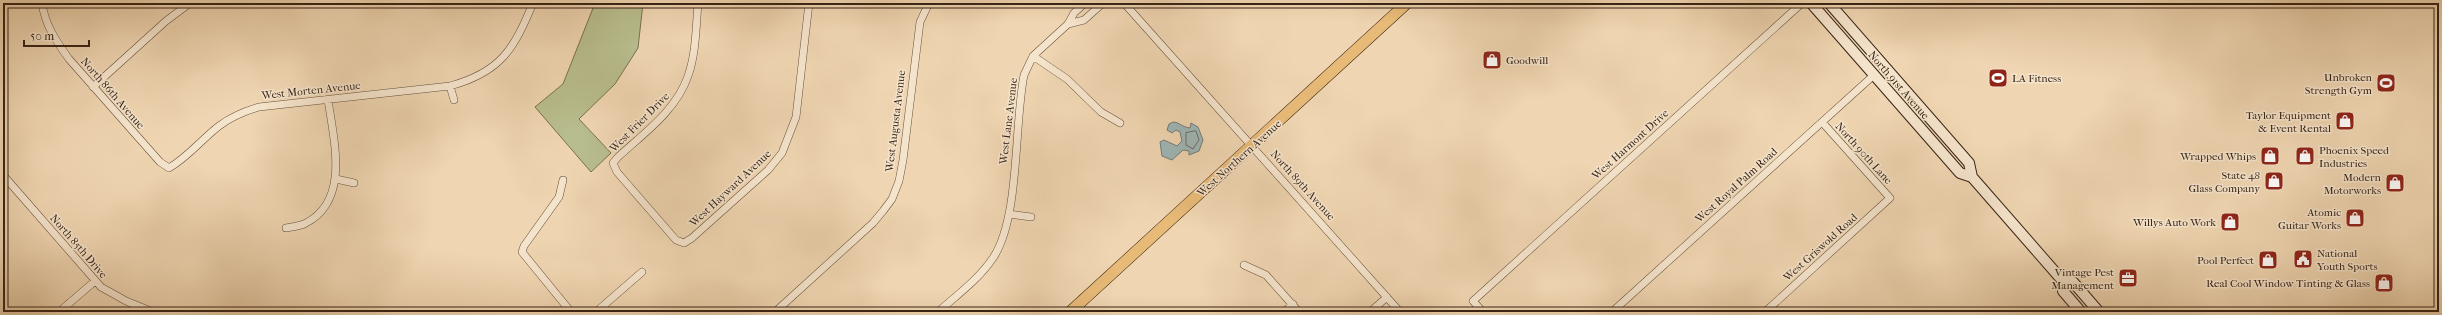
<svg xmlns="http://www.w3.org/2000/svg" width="2442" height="315" font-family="'IM FELL French Canon',serif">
	<rect width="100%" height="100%" fill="#efd5b1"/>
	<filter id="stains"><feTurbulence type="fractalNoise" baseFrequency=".005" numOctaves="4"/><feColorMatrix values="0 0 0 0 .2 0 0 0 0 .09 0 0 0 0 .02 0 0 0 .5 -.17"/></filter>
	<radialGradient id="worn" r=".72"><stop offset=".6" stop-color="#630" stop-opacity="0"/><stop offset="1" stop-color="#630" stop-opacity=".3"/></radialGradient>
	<path fill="#b8bd8d" stroke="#787050" d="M595 3H643L638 48 615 84 579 119 611 153 591 172 535 107 563 84Z"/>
	<path fill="#9eb6b6" stroke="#757b75" d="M1173 122C1179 122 1182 127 1190 128L1191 123 1198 127 1203 140 1199 151 1189 155V151L1183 150 1172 160 1162 156 1160 142 1164 140 1177 146 1182 141 1180 132 1176 130 1172 133 1167 130 1169 124Z"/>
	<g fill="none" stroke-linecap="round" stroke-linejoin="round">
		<path stroke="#6a6c65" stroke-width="1" d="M1196 131 1199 140 1193 149 1186 145V133Z"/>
		<defs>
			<path id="minor" d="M42 3C45 25 56 41 69 59L160 162 169 168C188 157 202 139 219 126 231 117 245 111 259 107L450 86C501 72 514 49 533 3
				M698 3C696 27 696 54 688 76 676 111 644 133 618 157L613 163 617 172 676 240 684 243 692 238 768 170 782 153 796 117 809 3
				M1124 3 1400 312
				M1068 24 1084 20 1103 3
				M1033 56 1067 79 1101 112 1120 123
				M450 86 454 100
				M93 87 166 21 190 3
				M3 175 101 287 126 301 153 312
				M336 179 354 183
				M563 180 559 197 524 246 522 252 571 312
				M1009 214 1031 217
				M286 228C292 227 301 226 306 223 351 200 333 138 328 99
				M1244 265 1266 275 1299 312
				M59 312 95 281
				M596 312 642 272
				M775 312 873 223 883 211 892 199 899 181 903 160 920 22 929 3
				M938 312C957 295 979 279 993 258 1020 218 1014 125 1024 75L1033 56 1068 24 1074 13 1085 3
				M1284 312 1293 304
				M1370 312 1387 297
				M1483 312 1473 301 1802 3
				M1612 312 1874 75
				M1765 312 1890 198 1822 122"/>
			<path id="secondary" d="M1811 3 1960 173 1972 177
				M1829 3 1969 163 1972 177 2062 280 2063 291 2081 312
				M2062 280 2073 282 2099 312"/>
			<path id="primary" d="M1070 312 1407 3"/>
		</defs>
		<use href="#minor" stroke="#65503b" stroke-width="8"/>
		<use href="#secondary" stroke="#372314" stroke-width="12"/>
		<use href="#primary" stroke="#372314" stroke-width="12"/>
		<use href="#minor" stroke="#f5e4cc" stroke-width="7"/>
		<use href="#secondary" stroke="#f5e4cc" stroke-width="10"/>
		<use href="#primary" stroke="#e8ba78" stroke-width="11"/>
	</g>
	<defs>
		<symbol id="shop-square" viewBox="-11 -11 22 22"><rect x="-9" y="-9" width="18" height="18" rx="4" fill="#8f2418" stroke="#f5e4cc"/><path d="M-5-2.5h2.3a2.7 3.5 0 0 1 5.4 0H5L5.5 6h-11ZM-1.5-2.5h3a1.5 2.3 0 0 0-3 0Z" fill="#fff"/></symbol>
		<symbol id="stadium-square" viewBox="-11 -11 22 22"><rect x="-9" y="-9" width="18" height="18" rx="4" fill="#8f2418" stroke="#f5e4cc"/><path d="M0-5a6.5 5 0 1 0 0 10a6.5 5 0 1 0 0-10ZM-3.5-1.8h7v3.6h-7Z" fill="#fff"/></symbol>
		<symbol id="civic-square" viewBox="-11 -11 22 22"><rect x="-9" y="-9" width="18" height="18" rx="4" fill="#8f2418" stroke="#f5e4cc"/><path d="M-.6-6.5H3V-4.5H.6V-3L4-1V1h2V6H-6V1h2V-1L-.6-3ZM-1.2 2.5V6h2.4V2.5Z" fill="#fff"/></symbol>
		<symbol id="office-square" viewBox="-11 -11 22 22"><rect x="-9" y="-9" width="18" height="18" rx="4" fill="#8f2418" stroke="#f5e4cc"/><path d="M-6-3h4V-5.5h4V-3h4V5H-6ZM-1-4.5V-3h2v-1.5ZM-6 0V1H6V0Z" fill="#fff"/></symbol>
	</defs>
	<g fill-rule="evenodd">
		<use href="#shop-square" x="1481" y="49" width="22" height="22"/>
		<use href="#stadium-square" x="1987" y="67" width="22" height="22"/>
		<use href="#stadium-square" x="2375" y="72" width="22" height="22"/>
		<use href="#shop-square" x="2334" y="110" width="22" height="22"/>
		<use href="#shop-square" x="2259" y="145" width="22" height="22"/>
		<use href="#shop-square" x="2294" y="145" width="22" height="22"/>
		<use href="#shop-square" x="2263" y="170" width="22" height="22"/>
		<use href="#shop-square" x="2384" y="172" width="22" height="22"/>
		<use href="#shop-square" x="2344" y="207" width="22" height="22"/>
		<use href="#shop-square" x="2219" y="211" width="22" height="22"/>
		<use href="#civic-square" x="2292" y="248" width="22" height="22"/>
		<use href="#shop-square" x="2257" y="249" width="22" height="22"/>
		<use href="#office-square" x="2117" y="267" width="22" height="22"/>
		<use href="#shop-square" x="2373" y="272" width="22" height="22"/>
	</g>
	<g text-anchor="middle" stroke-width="3" stroke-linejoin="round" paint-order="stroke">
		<g font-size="11" fill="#372314" stroke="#f5e4cc" text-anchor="end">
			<text x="1506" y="64" text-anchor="start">Goodwill</text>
			<text x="2372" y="81">Unbroken<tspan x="2372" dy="13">Strength Gym</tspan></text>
			<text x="2012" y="82" text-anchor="start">LA Fitness</text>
			<text x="2331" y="119">Taylor Equipment<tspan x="2331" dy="13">&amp; Event Rental</tspan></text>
			<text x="2319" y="154" text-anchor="start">Phoenix Speed<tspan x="2319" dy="13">Industries</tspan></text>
			<text x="2256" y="160">Wrapped Whips</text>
			<text x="2260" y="179">State 48<tspan x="2260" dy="13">Glass Company</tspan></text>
			<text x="2381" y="181">Modern<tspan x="2381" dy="13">Motorworks</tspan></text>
			<text x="2341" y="216">Atomic<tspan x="2341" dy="13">Guitar Works</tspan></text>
			<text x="2216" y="226">Willys Auto Work</text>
			<text x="2317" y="257" text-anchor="start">National<tspan x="2317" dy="13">Youth Sports</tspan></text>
			<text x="2254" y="264">Pool Perfect</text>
			<text x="2114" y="276">Vintage Pest<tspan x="2114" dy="13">Management</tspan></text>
			<text x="2370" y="287">Real Cool Window Tinting &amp; Glass</text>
		</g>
		<g font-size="11" fill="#372314" stroke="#f5e4cc">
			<text transform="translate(1899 85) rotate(49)" y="4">North 91st Avenue</text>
			<text transform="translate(311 90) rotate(-6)" y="4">West Morten Avenue</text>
			<text transform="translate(113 93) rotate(49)" y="4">North 86th Avenue</text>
			<text transform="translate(895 121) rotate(-83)" y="4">West Augusta Avenue</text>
			<text transform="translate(1008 121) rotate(-83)" y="4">West Lane Avenue</text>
			<text transform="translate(639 122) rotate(-45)" y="4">West Frier Drive</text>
			<text transform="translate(1630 144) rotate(-42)" y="4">West Harmont Drive</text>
			<text transform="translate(1864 153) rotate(48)" y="4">North 90th Lane</text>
			<text transform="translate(1239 158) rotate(-42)" y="4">West Northern Avenue</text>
			<text transform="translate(1303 185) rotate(48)" y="4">North 89th Avenue</text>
			<text transform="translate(1736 185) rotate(-42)" y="4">West Royal Palm Road</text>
			<text transform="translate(730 188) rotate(-43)" y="4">West Hayward Avenue</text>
			<text transform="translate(79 246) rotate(49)" y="4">North 85th Drive</text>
			<text transform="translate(1820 247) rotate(-42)" y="4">West Griswold Road</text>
		</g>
	</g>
	<rect width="2442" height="315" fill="none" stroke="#efd5b1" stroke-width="16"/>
	<rect x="4" y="4" width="2434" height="307" fill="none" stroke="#372314" stroke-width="2"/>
	<rect x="8" y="8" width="2426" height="299" fill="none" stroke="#372314"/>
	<path d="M24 40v6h65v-6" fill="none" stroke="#372314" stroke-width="2"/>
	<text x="30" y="40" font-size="12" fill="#372314" stroke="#f5e4cc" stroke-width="3" paint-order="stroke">50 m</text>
	<rect width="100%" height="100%" filter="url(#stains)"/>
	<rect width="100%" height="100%" fill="url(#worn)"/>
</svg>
